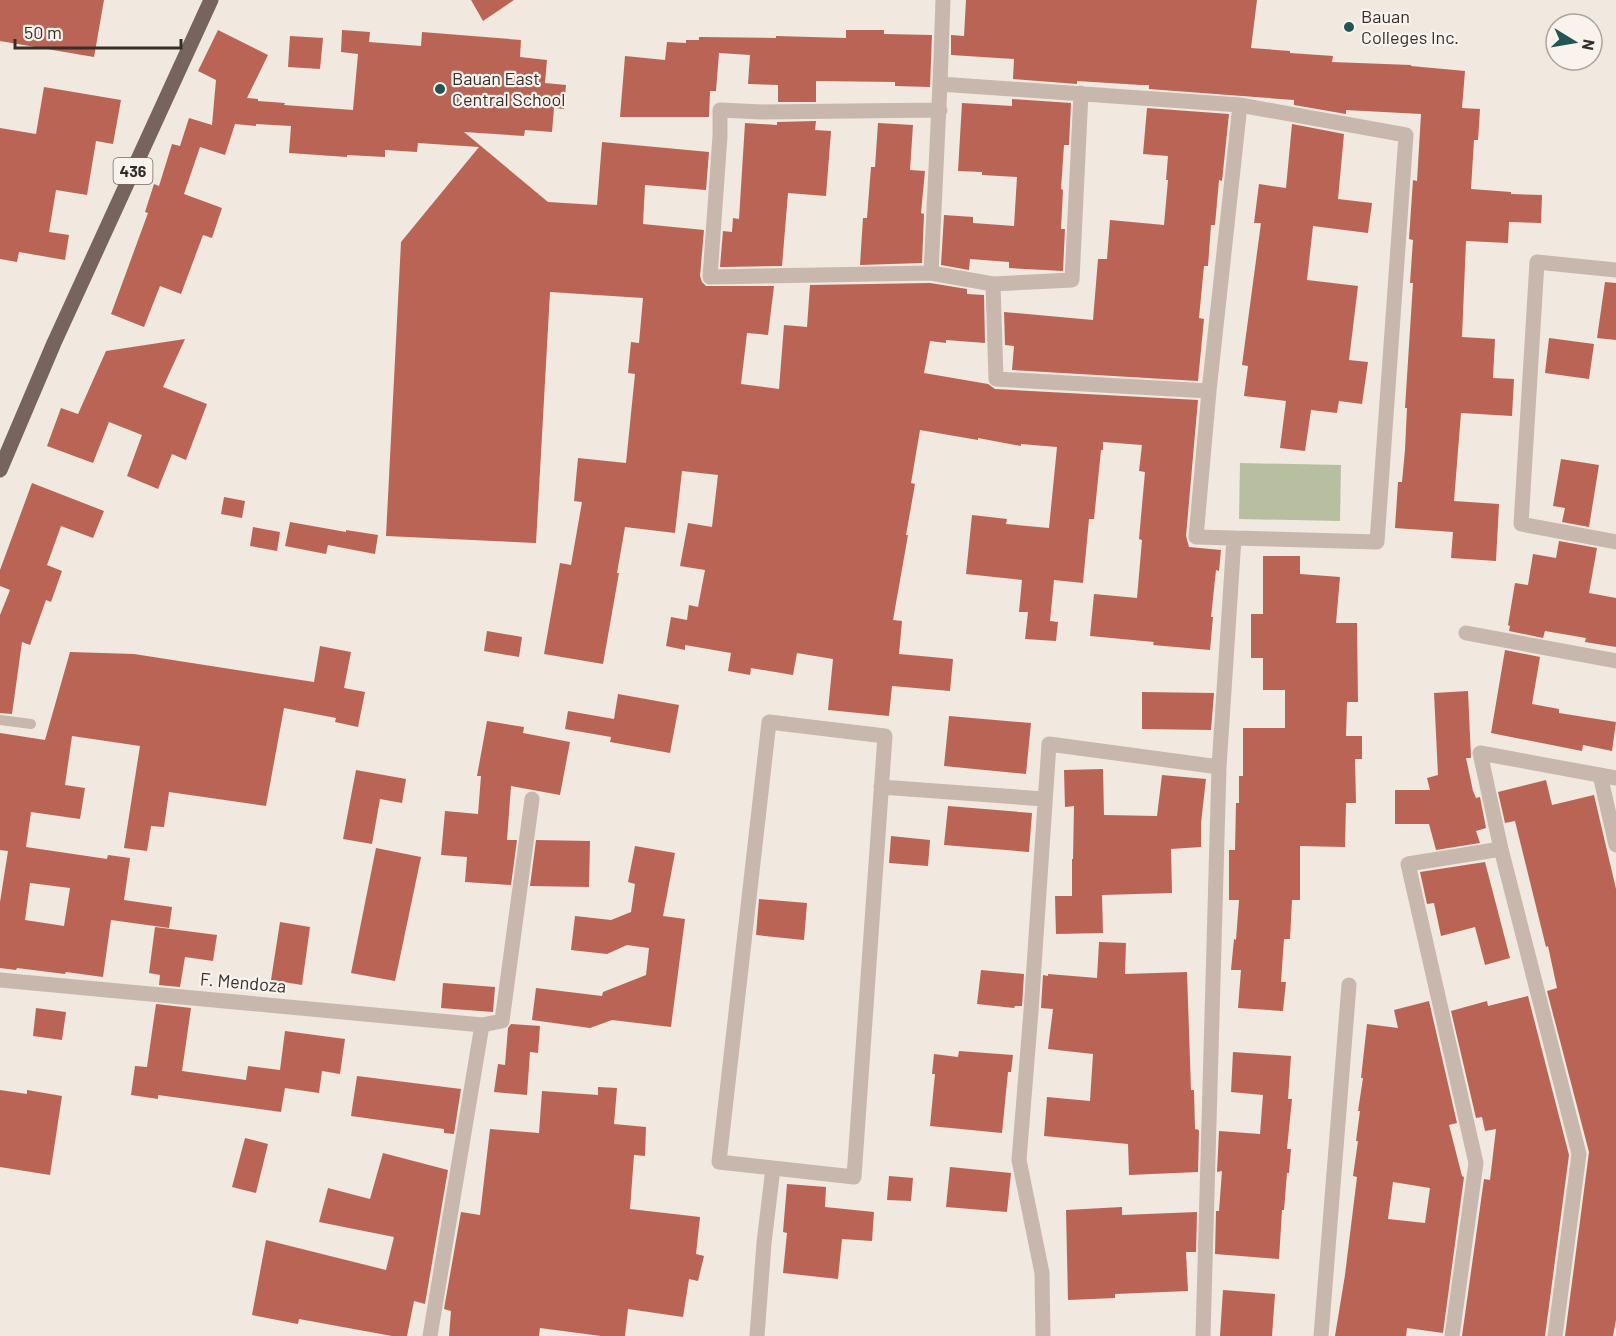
<svg xmlns="http://www.w3.org/2000/svg" width="1616" height="1336" font-family="Barlow,sans-serif">
	<rect width="100%" height="100%" fill="#f1e8e0"/>
	<path fill="#b8bfa1" d="M1240 463 1341 465 1340 521 1239 519Z"/>
	<path fill="#ba6455" fill-rule="evenodd" d="M0 0H104L94 57 0 41Z
		M471 0H514L483 21Z
		M966 0H1257L1251 48 1290 51V53L1333 56 1332 62 1411 65V66L1465 71 1462 108 1480 109 1478 140H1474L1471 189 1511 192V194L1542 195 1541 223 1509 222 1508 243 1466 241 1462 337 1495 339 1493 378 1514 379 1512 416 1461 413 1454 501 1499 504 1496 561 1451 558 1453 532 1395 528 1398 482H1402L1405 450 1407 408H1405L1413 283H1410L1413 240 1409 239 1413 180 1417 181 1421 114 1346 110V114L1294 105V100L1149 89V85H1141L1077 81V84L1013 79 1014 59 951 55V35L964 36Z
		M218 30 268 55 247 98 258 99V101L285 103 284 105 353 110 358 54 341 52 342 30 370 32 369 42 421 46 422 32 521 40 520 57 547 60 545 83 566 85 564 109 554 108 552 132 525 130 524 136 464 132 548 202 597 205 602 142 709 152 706 190 645 185 643 224 704 230 700 276 702 282 706 286H774L768 335 747 333 741 384 779 389 784 325 807 327 810 285 930 283 967 289V294L984 295 985 343 946 340V343L930 341 924 373 988 384 995 389 1198 400 1186 536 1189 547 1221 550 1219 571 1216 570 1211 617H1213L1210 650 1153 645 1154 642 1090 636 1094 594 1137 598 1142 540 1139 539 1145 472 1139 471 1142 445 1103 442V450H1101L1094 519H1089L1083 583 1054 580 1050 621 1058 622 1056 641 1025 639 1028 612H1019L1022 580 966 574 972 515 1007 519 1006 524 1049 528 1057 447 1021 444V446L978 438V440L920 430 911 483 915 484 906 535H908L893 620 902 621 899 654 953 659 950 691 892 686 889 716 828 710 833 659 797 653 793 675 751 668 750 675 728 671 731 653 685 645V650L666 646 671 617 687 620 689 605 698 607 705 570 680 566 688 523 712 527 718 475 682 471 675 533 625 527 617 573H619L603 664 544 654 560 563 571 565 582 502 574 501 578 458 626 463 635 374 628 373 631 342 639 343 643 298 550 292 536 543 386 536 401 242 479 147 418 143 417 152 385 150V157L347 155V157L289 153 291 126 256 124V126L235 124 225 155 200 147 184 194 222 208 212 238 203 235 181 294 160 286 144 327 111 314 148 213 145 212 154 184 159 186 172 144 180 146 189 118 212 125 216 80 198 71Z
		M846 30H884V34L932 35 930 87 895 86V82L816 81V102H778V85L748 84 750 55 719 53 716 91H710L709 117H620L625 56 665 60 667 42 686 43V40H699V37L776 38V36L846 38Z
		M290 36 323 38 320 69 288 67Z
		M44 87 121 100 113 144 96 141 87 195 56 190 49 232 69 235 65 260 19 252 17 262 0 259V128L36 134Z
		M1012 99 1071 103 1069 145H1064L1061 189 1063 190 1061 229H1065L1063 271 1009 268V262L970 259 969 270 941 265 944 215 973 217V223L1014 226 1017 177 982 175V172L958 171 962 103 1012 106Z
		M1147 108 1229 114 1222 181 1219 180 1215 225H1211L1208 266H1204L1199 318 1204 319 1198 381 1012 370 1014 346 1005 345 1004 312 1093 320 1098 259H1107L1110 220 1164 225 1168 180H1166L1168 156 1143 154Z
		M816 121 815 130 831 131 826 196 788 193 782 266 720 267 723 231 732 232 733 218 739 219 745 123 777 125V122Z
		M878 123 913 125 910 170 925 171 921 213 924 214 922 263 860 265 863 218H867L871 167H875Z
		M1292 124 1344 134 1338 199 1372 203 1368 233 1313 226 1307 280 1358 286 1349 360 1368 362 1362 404 1339 401 1337 413 1311 410 1305 451 1280 448 1286 401 1244 396 1248 366 1242 365 1261 223H1254L1259 184 1286 188Z
		M1605 282 1616 283V340L1597 338Z
		M1549 338 1594 344 1589 379 1545 373Z
		M185 339 163 387 207 404 186 460 172 454 158 489 127 476 142 435 109 422 93 463 47 446 61 408 78 414 106 351Z
		M1561 459 1599 465 1589 527 1562 522 1565 508 1553 506Z
		M32 483 104 511 93 538 61 526 47 565 62 571 51 602 46 600 30 645 22 642 12 714 0 713V615L10 590 0 586V570Z
		M224 497 245 501 242 518 221 514Z
		M290 522 346 532V530L378 535 375 554 328 545 326 554 285 546Z
		M253 527 280 532 277 551 250 546Z
		M1559 541 1597 548 1589 593 1616 598V647L1585 642 1586 638 1545 631 1543 638 1509 631 1510 626 1508 625 1515 583 1528 585 1533 554 1556 558Z
		M1263 556H1300V574L1340 577 1336 623H1357L1358 702H1347L1346 736H1362V759H1355L1356 803H1346L1345 847 1300 846V900H1292L1290 939H1284L1281 982H1286L1283 1011 1238 1008 1241 970H1231L1234 939 1236 940 1239 900H1229V850H1235L1236 803H1239V776H1243V728H1285V690H1263V658H1251V614H1263Z
		M487 631 522 637 519 657 484 651Z
		M320 646 351 652 344 688 365 692 358 727 335 722 336 718 284 708 266 806 169 792 164 827 151 826 147 851 124 848 140 746 72 736 65 785 85 788 80 819 31 812 26 847 107 859 108 855 130 858 124 900 172 907 169 928 111 920 103 977 66 972 65 974 17 968 16 970 0 968V902L8 851 0 850V733L45 740 70 652 134 654 314 682ZM30 883 70 888 64 926 25 920Z
		M1505 650 1540 657 1532 704 1559 709V713L1616 722 1612 751 1583 745 1582 751 1491 733Z
		M1468 691 1471 758H1466L1473 791 1476 798 1480 797 1486 828 1476 831 1480 843 1436 850 1429 824H1395V790H1430L1427 778 1438 775 1434 693Z
		M1142 692 1214 693 1211 730 1142 729Z
		M618 694 679 705 670 753 610 742 611 737 565 729 568 711 614 719Z
		M949 716 1031 723 1026 774 944 766Z
		M487 721 524 727 523 733 570 742 560 795 511 786 507 840H517L511 885 465 882 467 857 441 855 445 811 478 814 481 776H477Z
		M1103 769 1104 815 1157 816 1162 775 1206 779 1201 823V847L1171 849 1172 893 1102 895 1103 933 1056 934 1055 896H1072V859H1073L1074 806 1065 807 1064 770Z
		M356 770 406 779 402 803 380 799 372 844 343 839Z
		M1546 780 1552 805 1594 795 1616 889V1320L1613 1336H1565L1589 1152 1547 991 1557 988 1548 946 1546 947 1515 821 1505 823 1498 792Z
		M948 806 1032 813 1029 852 944 845Z
		M891 836 930 840 928 866 889 863Z
		M536 840 590 841 589 887 530 886Z
		M635 846 675 853 663 916 685 919 671 1027 612 1020 590 1028 532 1020 536 988 602 996 603 992 646 975 649 948 627 945 607 954 571 950 575 916 611 920 631 912 635 884 628 882Z
		M376 848 421 857 395 981 351 973Z
		M1485 862 1510 958 1485 965 1475 927 1441 936 1434 903 1427 904 1420 872Z
		M759 899 807 903 804 940 756 935Z
		M280 922 310 927 302 985 271 980Z
		M155 927 217 935 213 961 185 957 180 987 159 985 160 975 149 973Z
		M1099 942 1126 943 1125 974 1187 972 1191 1090H1194L1195 1129 1199 1130 1198 1172 1129 1175 1128 1144 1044 1136 1047 1097 1090 1101 1093 1054 1048 1049 1053 1009 1041 1008 1043 975 1048 976V974L1097 978Z
		M981 970 1024 974 1022 1006H1015L1014 1008 977 1004Z
		M443 983 495 987 493 1012 441 1008Z
		M1528 996 1569 1155 1545 1336H1462L1484 1179 1490 1180 1496 1129 1485 1131 1482 1117 1476 1118 1451 1011 1487 1001 1488 1006Z
		M1429 1001 1457 1123 1449 1125 1462 1176 1464 1177 1443 1333 1407 1328 1406 1336H1335L1345 1275 1357 1177 1353 1176 1358 1141H1356L1360 1111H1358L1363 1078H1361L1367 1024 1398 1028 1394 1010ZM1393 1182 1430 1188 1425 1223 1388 1219Z
		M156 1004 191 1008 182 1071 246 1080 248 1066 280 1070 285 1031 345 1039 340 1074 322 1071 319 1093 285 1088 281 1112 158 1095V1099L131 1095 135 1066 147 1067Z
		M36 1008 66 1012 62 1040 33 1036Z
		M511 1024 540 1026 538 1053 530 1052 527 1095 494 1092 498 1064 505 1065 508 1028Z
		M959 1051 1013 1055 1011 1072H1008L1002 1133 930 1126 935 1074H932L934 1054 958 1057Z
		M1233 1052 1291 1056 1288 1099H1292L1287 1149H1291L1289 1173H1287L1284 1210H1282L1279 1259 1215 1254 1216 1211H1219L1222 1171 1217 1172 1219 1131 1260 1134 1263 1095 1231 1092Z
		M357 1076 461 1089 454 1134 444 1133V1129L351 1116Z
		M598 1087 617 1088 614 1124 646 1127 645 1156 634 1155 630 1209 700 1217 696 1254 704 1256 698 1281 689 1279 683 1317 628 1309 625 1336H601L540 1328 539 1336H449L451 1311 444 1309 461 1212 480 1215 490 1129 539 1133 542 1091 598 1095Z
		M0 1090 27 1094V1090L62 1096 50 1175 0 1167Z
		M245 1138 268 1144 256 1193 232 1187Z
		M383 1153 448 1170 425 1304 414 1301 407 1336H392L299 1319 298 1324 252 1315 266 1240 386 1270 394 1237 319 1222 328 1188 370 1199Z
		M950 1167 1011 1173 1007 1212 946 1207Z
		M889 1176 913 1178 911 1201 887 1200Z
		M787 1184 826 1187 825 1207 874 1212 872 1241 842 1239 838 1279 783 1273 787 1233 783 1232Z
		M1122 1207V1215L1197 1212 1196 1252H1186L1188 1291 1115 1294V1298L1068 1300 1066 1210Z
		M1223 1290 1275 1294 1272 1336H1220Z"/>
	<g fill="none" stroke-linecap="round" stroke-linejoin="round">
		<path stroke="#c8b7ad" stroke-width="10" d="M0 720 31 724"/>
		<path stroke="#c8b7ad" stroke-width="15" d="M940 84 943 0
			M940 110 762 112 720 110V136L710 277 931 273 993 284 1072 280 1081 93
			M1616 270 1537 262 1521 524 1616 542
			M931 273 940 84 1240 105
			M993 284 996 379 1209 391 1196 537 1377 542 1406 135 1240 105 1209 391
			M1466 633 1616 661
			M769 722 885 736 854 1177 719 1162Z
			M1600 775 1616 845
			M881 787 1044 799
			M0 980 482 1025
			M430 1336 482 1025 502 1021 532 799
			M757 1336 764 1243 773 1168
			M1043 1336 1042 1273 1019 1160 1031 1011 1049 744 1219 767
			M1203 1336 1219 767 1234 538
			M1321 1336 1349 985
			M1452 1336 1476 1163 1408 864 1501 849
			M1555 1336 1579 1154 1501 849 1480 753 1616 778"/>
		<path stroke="#78645e" stroke-width="15" d="M0 470 54 343 211 0"/>
	</g>
	<g fill="#245554" stroke="#f9f2ed" stroke-width="2">
		<circle cx="1349" cy="27" r="6"/>
		<circle cx="440" cy="89" r="6"/>
	</g>
	<g text-anchor="middle" stroke-width="4.5" stroke-linejoin="round" paint-order="stroke">
		<rect fill="#f9f2ed" stroke="#716965" stroke-width="1.5" x="113.5" y="158" width="39" height="26" rx="4.5"/>
		<g font-size="16" font-weight="bold" fill="#372e2b">
			<text x="133" y="177">436</text>
		</g>
		<g font-size="18" fill="#372e2b" stroke="#f9f2ed" text-anchor="start">
			<text x="1361" y="23">Bauan<tspan x="1361" dy="21">Colleges Inc.</tspan></text>
			<text x="452" y="85">Bauan East<tspan x="452" dy="21">Central School</tspan></text>
		</g>
		<g font-size="18" fill="#372e2b" stroke="#f9f2ed">
			<text transform="translate(243 983) rotate(5)" y="6">F. Mendoza</text>
		</g>
	</g>
	<g transform="translate(1574 42) rotate(101)"><circle r="28" fill="#f9f2ed" stroke="#aba49f" stroke-width="1.5"/>
	<path d="M0-4.5L10 22L0 15L-10 22Z" fill="#245554"/>
	<text y="-9" font-size="16" font-weight="bold" text-anchor="middle" fill="#372e2b">N</text>
	</g>
	<path d="M15 39v9h166v-9" fill="none" stroke="#372e2b" stroke-width="3"/>
	<text x="24" y="39" font-size="18" fill="#372e2b" stroke="#f9f2ed" stroke-width="4.5" paint-order="stroke">50 m</text>
</svg>
